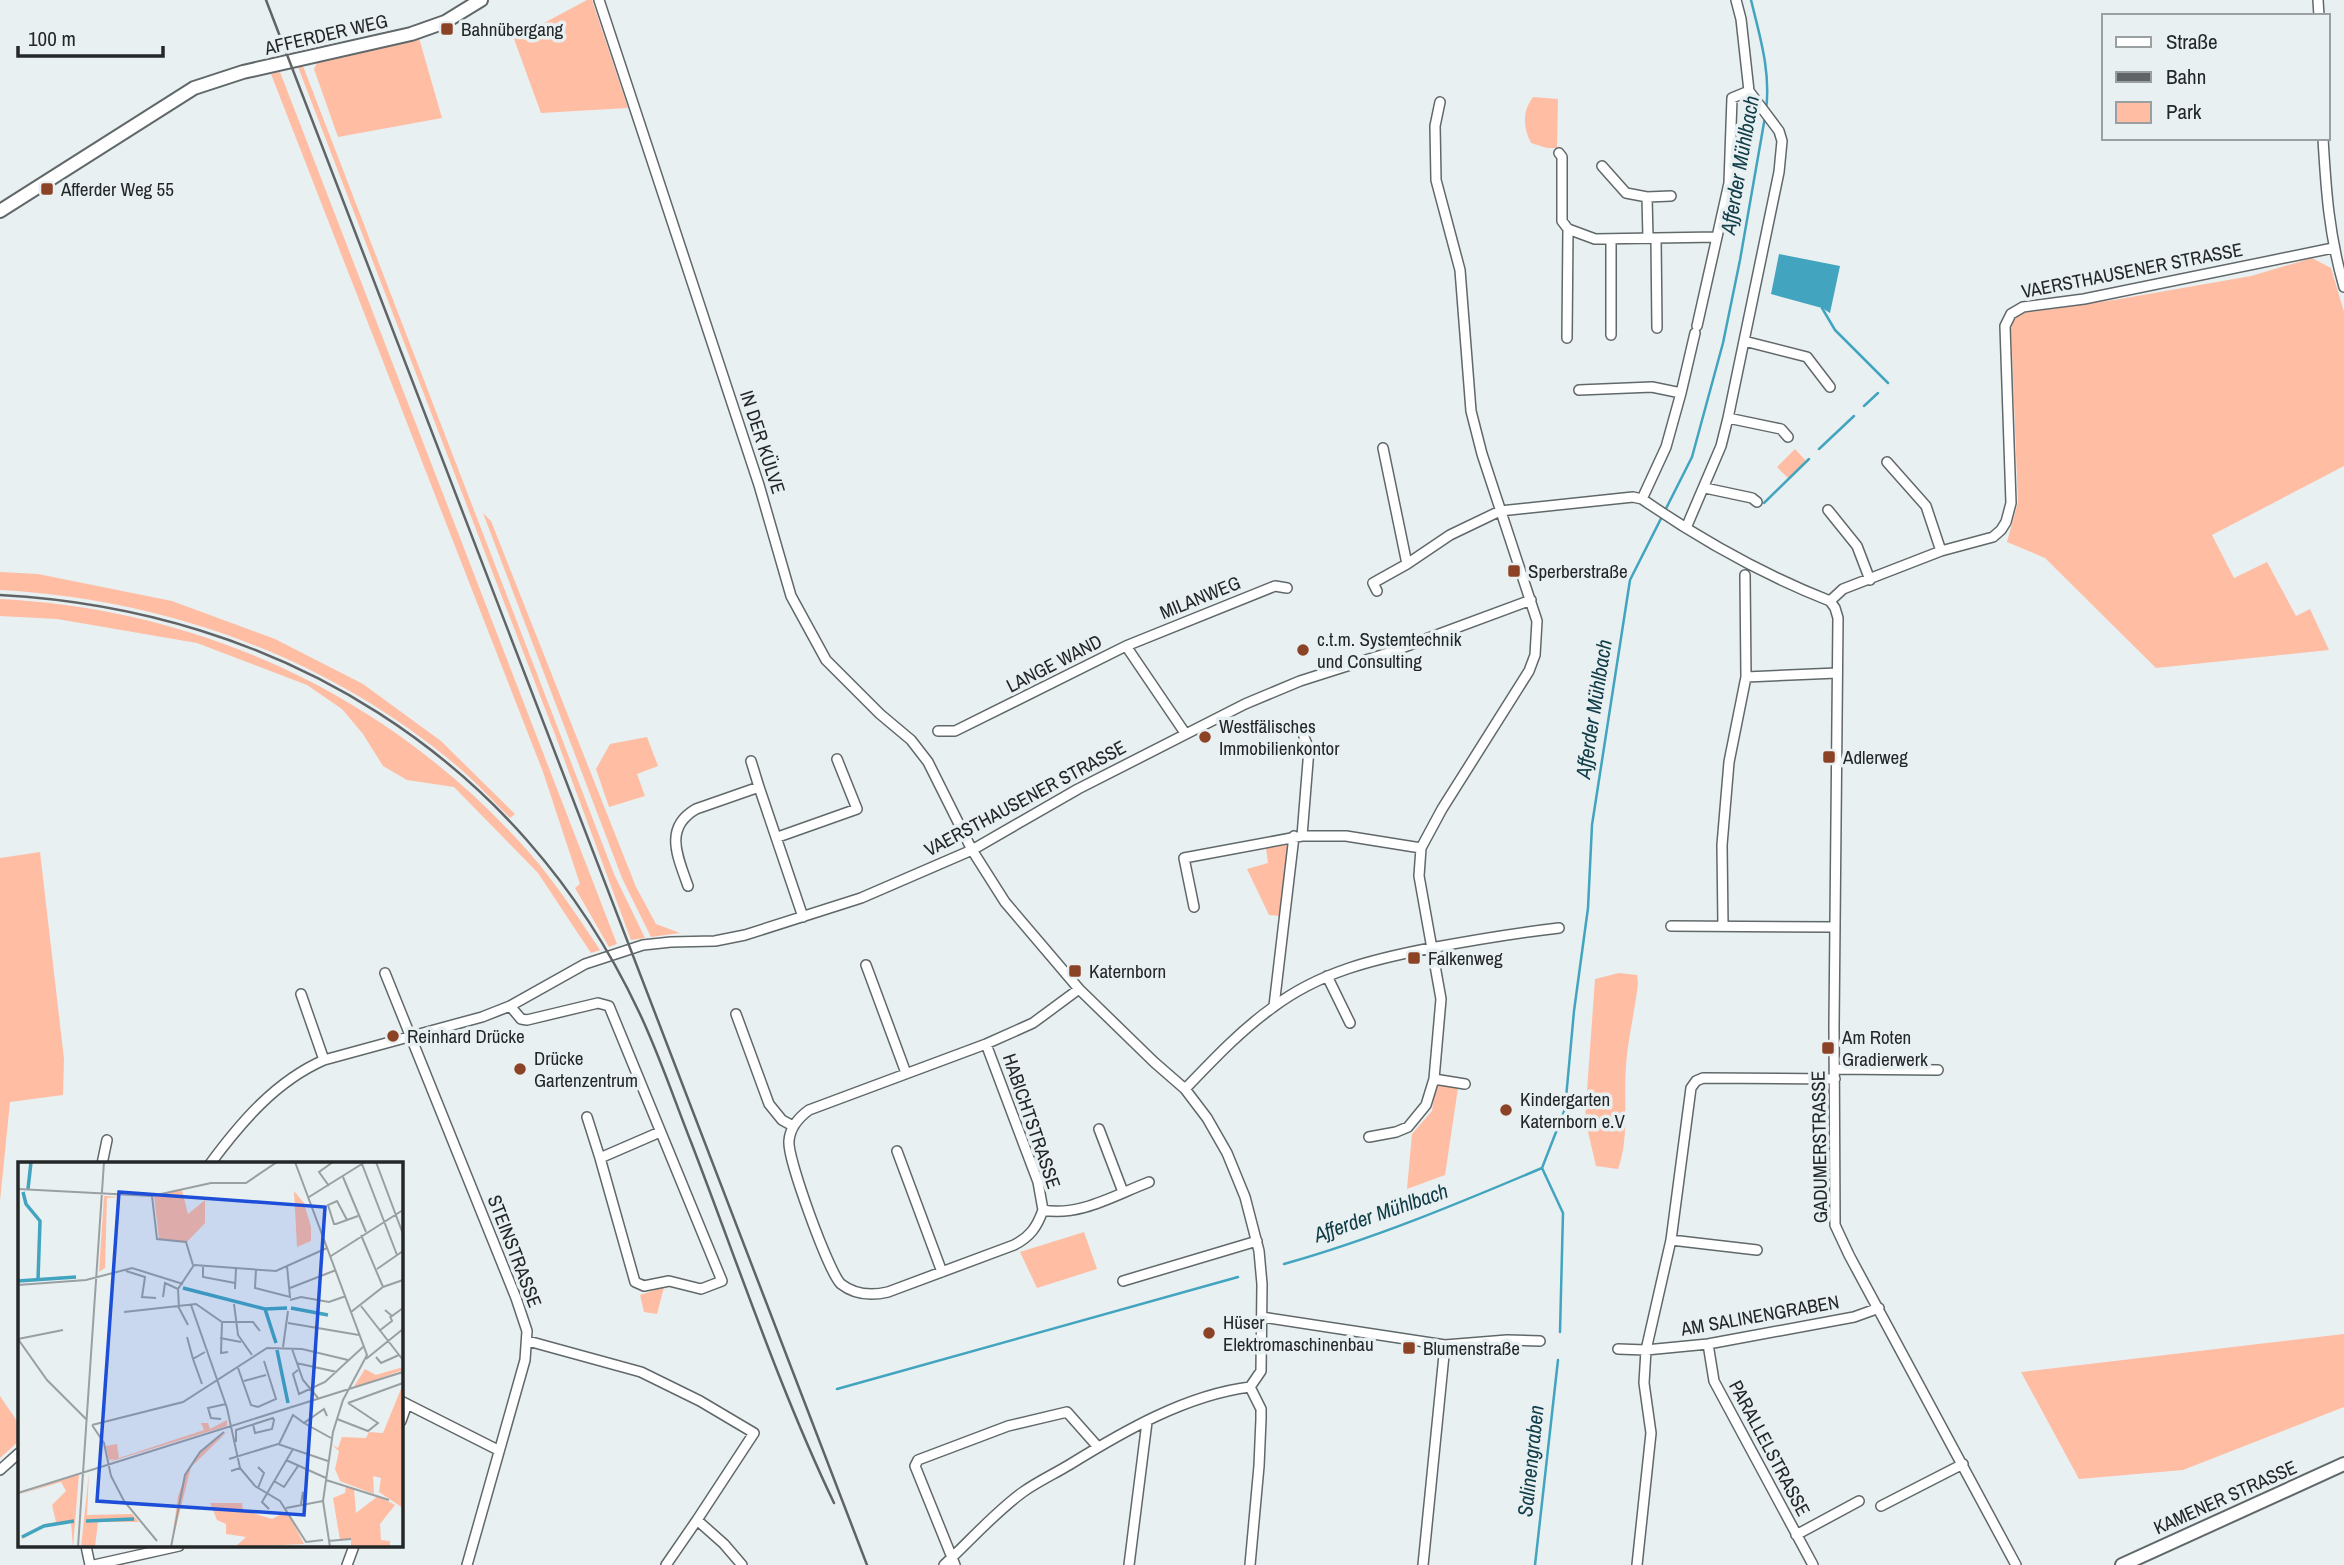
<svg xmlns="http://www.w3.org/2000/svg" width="2344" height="1565" font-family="'Archivo Narrow',sans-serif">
	<rect width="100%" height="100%" fill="#e8f0f2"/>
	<path fill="#ffbda3" d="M587 0H592L628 108 541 113 514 39Z
		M419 38 442 118 338 137 314 69 318 61Z
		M303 66 614 874 645 938 631 940 554 732 298 67Z
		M280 72 617 944 609 947 575 888 580 884 543 772 271 74Z
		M1533 97 1558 99 1557 148H1547L1531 143C1523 127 1522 112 1533 97Z
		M2312 258 2331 268 2344 312V466L2212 535 2234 578 2267 562 2296 616 2310 609 2329 650 2156 668 2045 558 2007 542 2018 502 2011 327 2015 318 2024 313 2114 300 2251 276Z
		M1795 449 1807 462 1789 479 1777 467Z
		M483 513 491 521 636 887 656 924 680 933 651 937 622 878Z
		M0 572 38 574 172 601 275 639 363 684 441 741 515 814 510 818C493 801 476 782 457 766 329 658 167 599 0 590Z
		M0 599C199 609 382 693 517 839 549 873 575 912 600 950L591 953 538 873 454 787 407 780 383 766 363 734 342 709 307 685 197 643 57 619 0 616Z
		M647 737 658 766 637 774 645 796 609 807 596 769 610 744Z
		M1288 845 1280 916 1269 915 1247 869 1268 863 1266 848Z
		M40 852 64 1059 63 1095 10 1102 0 1201V858Z
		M1619 973 1637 975 1638 983C1635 1011 1628 1038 1626 1065 1623 1100 1630 1135 1618 1169L1596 1166 1585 1119 1595 979Z
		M1440 1085 1458 1088 1445 1175 1407 1189 1412 1134 1432 1111 1435 1088Z
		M1084 1232 1097 1269 1037 1288 1020 1252Z
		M664 1287 657 1314 644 1312 640 1295Z
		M2344 1334V1407L2183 1470 2079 1479 2021 1372Z
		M0 1396 19 1424V1441L0 1458Z"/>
	<path fill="#42a4be" d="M1779 254 1840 266 1830 313 1822 308 1771 294Z"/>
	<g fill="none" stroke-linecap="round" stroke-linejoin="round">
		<path stroke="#42a4be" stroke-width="2.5" d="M1751 0C1760 37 1771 72 1766 110
			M1822 308 1835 330 1888 383
			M1864 406 1878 393
			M1819 449 1854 416
			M1764 503 1809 459
			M1542 1168 1563 1213 1560 1332
			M1284 1264C1373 1239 1457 1204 1542 1168L1565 1109 1574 1011 1588 908 1592 825 1630 580 1692 457 1723 343 1740 260 1765 117
			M837 1389 1238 1277
			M1535 1565 1558 1360"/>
		<defs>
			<path id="street" d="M599 0 759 485 791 596 826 660 880 714 911 740 928 762 972 850 1005 902 1079 989 1154 1062 1185 1089 1207 1118 1227 1153 1245 1197 1259 1251 1262 1284 1261 1371 1250 1387
				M2318 0 2319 16
				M2323 138C2326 191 2329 235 2344 287
				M1559 153 1562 157V221L1568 229
				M1602 166 1626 193 1647 197 1648 238
				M1647 197 1671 196
				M1656 238 1657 328
				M1611 239V335
				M1697 326 1717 237
				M1567 338 1568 229 1595 239 1717 237 1729 183 1732 98 1749 91
				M1744 341 1807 357 1830 387
				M1579 390 1652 387 1681 393 1666 447 1642 499
				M1681 393 1695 333
				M1728 418 1781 429 1788 437
				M1383 448 1407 564
				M1887 462 1926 506 1941 551
				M1705 488 1752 498 1757 502
				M1828 510 1857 546 1870 580
				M1686 528 1721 446 1728 418 1779 172 1782 141 1779 131 1749 91 1741 19 1736 0
				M1745 575 1746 677
				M1377 591 1373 583 1407 564 1450 535 1500 511 1633 497 1642 499C1701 540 1764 575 1830 601
				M1830 601 1835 608 1838 618 1834 1026 1835 1225 1849 1255 2016 1565
				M1830 601 1843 589 1941 551 1993 537 2001 530 2006 522 2011 503 2005 326 2011 314 2023 307 2084 299 2333 248
				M1126 646 1275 586 1287 588
				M938 731H955L1126 646 1185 733
				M751 761 759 787
				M1302 836 1309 749 1304 737
				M778 837 857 809 837 759
				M688 886C678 857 663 828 696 809L759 787 803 917
				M1194 907 1184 858 1302 836H1346L1421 848
				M1671 926 1835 927
				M1723 926 1722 845 1729 762 1746 677 1837 673
				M866 965 906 1073
				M385 973 516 1298 527 1331 525 1360 467 1565
				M1327 976 1350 1023
				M1079 989 1033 1023 986 1044 809 1110C798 1118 790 1127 789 1141 787 1158 829 1273 841 1284 855 1295 871 1296 888 1292L1014 1245C1030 1237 1037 1227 1043 1210 1079 1217 1115 1195 1149 1182
				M301 994 324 1060 482 1017 510 1006 585 964 643 945 671 942 715 941 745 935 861 898 972 850 1078 789 1245 704 1300 681 1388 653 1531 600
				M510 1006 521 1019 527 1020 598 1003 609 1006 722 1281 701 1289 669 1281 644 1286 635 1282 600 1158 660 1132
				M1274 1006 1294 836
				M736 1014 769 1104 782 1120 793 1126
				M986 1044 1038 1182 1043 1210
				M1835 1069 1938 1070
				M1434 1079 1465 1084
				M1835 1079 1703 1078 1696 1081 1691 1088 1671 1240 1646 1350 1708 1344 1854 1317 1879 1308
				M1185 1089C1213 1060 1240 1031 1272 1008 1319 972 1374 959 1431 948 1474 940 1516 933 1559 928
				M587 1117 600 1158
				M1099 1129 1123 1192
				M1369 1137 1396 1132 1408 1127 1426 1105 1434 1079 1441 999 1419 876 1421 848 1442 809 1529 671 1535 655 1537 621 1482 454 1471 411 1460 270 1436 180 1435 126 1440 102
				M897 1151 942 1272
				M102 1164 107 1140
				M210 1164C241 1122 276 1081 324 1060
				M1671 1240 1757 1250
				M1123 1281 1257 1241
				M1262 1317 1445 1345 1507 1340 1540 1341
				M528 1341 641 1372 700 1401 754 1433 697 1520
				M1708 1344 1714 1381 1813 1565
				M1618 1349 1646 1350 1644 1383 1651 1433 1637 1565
				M401 1401 498 1450
				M401 1421 407 1404
				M0 1470 19 1453
				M1881 1506 1963 1464
				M1796 1535 1859 1501
				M86 1546 90 1565
				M94 1565 179 1546
				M347 1565 354 1546
				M666 1565 697 1520 724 1544 742 1565
				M944 1565C970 1541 994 1513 1023 1492 1037 1482 1054 1474 1069 1465 1124 1431 1186 1395 1250 1387
				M955 1565 915 1466 918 1460 1008 1426 1067 1412 1098 1447
				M1129 1565 1147 1422
				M1250 1565 1259 1466 1261 1419V1409L1250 1387
				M1423 1565 1445 1345"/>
			<path id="secondary" d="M0 211 194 88 243 72 411 34 445 22 481 0
				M2122 1565 2344 1464"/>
		</defs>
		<use href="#street" stroke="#61686a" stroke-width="12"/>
		<use href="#secondary" stroke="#61686a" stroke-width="16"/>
		<use href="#street" stroke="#fff" stroke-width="9"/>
		<use href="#secondary" stroke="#fff" stroke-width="12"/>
		<path stroke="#606466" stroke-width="2.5" d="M266 0 867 1565
			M0 595C278 610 519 756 639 1012 659 1054 674 1099 691 1142 737 1261 779 1388 834 1503"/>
	</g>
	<g fill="#8c4325" stroke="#e8f0f2" stroke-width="2.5">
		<rect x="440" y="22" width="14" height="14" rx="3.5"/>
		<rect x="40" y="182" width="14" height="14" rx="3.5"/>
		<rect x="1507" y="564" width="14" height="14" rx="3.5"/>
		<circle cx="1303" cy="650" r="7"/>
		<circle cx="1205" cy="737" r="7"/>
		<rect x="1822" y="750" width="14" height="14" rx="3.5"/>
		<rect x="1407" y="951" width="14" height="14" rx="3.5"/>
		<rect x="1068" y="964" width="14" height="14" rx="3.5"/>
		<circle cx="393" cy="1036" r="7"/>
		<rect x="1821" y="1041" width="14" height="14" rx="3.5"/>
		<circle cx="520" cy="1069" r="7"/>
		<circle cx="1506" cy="1110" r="7"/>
		<circle cx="1209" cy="1333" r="7"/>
		<rect x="1402" y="1341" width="14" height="14" rx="3.5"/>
	</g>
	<g text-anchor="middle" stroke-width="7" stroke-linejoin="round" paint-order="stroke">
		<g font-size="19" fill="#242728" stroke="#e8f0f2" text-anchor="start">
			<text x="461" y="36">Bahnübergang</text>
			<text x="61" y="196">Afferder Weg 55</text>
			<text x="1528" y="578">Sperberstraße</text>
			<text x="1317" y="646">c.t.m. Systemtechnik<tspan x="1317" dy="22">und Consulting</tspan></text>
			<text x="1219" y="733">Westfälisches<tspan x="1219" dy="22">Immobilienkontor</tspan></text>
			<text x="1843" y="764">Adlerweg</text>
			<text x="1428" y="965">Falkenweg</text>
			<text x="1089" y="978">Katernborn</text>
			<text x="407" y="1043">Reinhard Drücke</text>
			<text x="1842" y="1044">Am Roten<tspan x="1842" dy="22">Gradierwerk</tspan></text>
			<text x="534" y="1065">Drücke<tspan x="534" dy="22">Gartenzentrum</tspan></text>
			<text x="1520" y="1106">Kindergarten<tspan x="1520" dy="22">Katernborn e.V</tspan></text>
			<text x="1223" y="1329">Hüser<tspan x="1223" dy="22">Elektromaschinenbau</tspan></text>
			<text x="1423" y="1355">Blumenstraße</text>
		</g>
		<g font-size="19" fill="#242728" stroke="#e8f0f2">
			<text transform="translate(326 34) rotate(-13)" y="7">AFFERDER WEG</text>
			<text transform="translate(2132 270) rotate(-11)" y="7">VAERSTHAUSENER STRASSE</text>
			<text transform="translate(763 442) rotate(72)" y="7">IN DER KÜLVE</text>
			<text transform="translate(1200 597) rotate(-22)" y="7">MILANWEG</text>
			<text transform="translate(1054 663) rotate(-27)" y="7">LANGE WAND</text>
			<text transform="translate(1025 798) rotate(-28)" y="7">VAERSTHAUSENER STRASSE</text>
			<text transform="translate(1032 1121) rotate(71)" y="7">HABICHTSTRASSE</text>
			<text transform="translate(1819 1147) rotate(-91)" y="7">GADUMERSTRASSE</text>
			<text transform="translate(515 1251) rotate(69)" y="7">STEINSTRASSE</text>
			<text transform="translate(1760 1315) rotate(-10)" y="7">AM SALINENGRABEN</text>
			<text transform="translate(1770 1448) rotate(62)" y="7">PARALLELSTRASSE</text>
			<text transform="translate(2225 1497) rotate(-24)" y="7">KAMENER STRASSE</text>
		</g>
		<g font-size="21" font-style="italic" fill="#0f3c47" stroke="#e8f0f2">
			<text transform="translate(1740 165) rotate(-80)" y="7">Afferder Mühlbach</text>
			<text transform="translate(1594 709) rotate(-81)" y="7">Afferder Mühlbach</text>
			<text transform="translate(1381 1213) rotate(-19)" y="7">Afferder Mühlbach</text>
			<text transform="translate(1531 1461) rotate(-84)" y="7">Salinengraben</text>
		</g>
	</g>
	<g transform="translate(18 1162)">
		<rect width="385" height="385" fill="#e8f0f2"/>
		<path d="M164 28 170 52 187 38V61L169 80 141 77 136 34ZM276 29 286 41 293 65V79L279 85ZM86 34 103 35 89 36 87 106 81 110ZM385 205V208L335 226 347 207 358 213ZM385 222V346L361 330 363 316 355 314 356 332 322 319 317 307 321 289 314 283 320 286 324 275 348 276 351 270 365 271ZM209 258V264L91 300 97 297 91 298 88 284 99 282 101 296 186 268 183 261H190L192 267ZM210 269 173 305 153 385 160 334 169 309 186 286ZM71 310 69 353 114 352 121 360H80L77 385H63ZM61 312 55 385 53 361 27 364 4 377 3 374 27 362 38 360 34 343 48 329 43 320 0 333ZM328 324 336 327 338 351 360 334 385 347 377 343 362 362 363 378 372 379V385H333V377L322 378 315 336 327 331ZM192 341H224L225 348 254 357 269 349 286 382 217 385 228 375 208 372V362L199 358Z" fill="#ffbda3"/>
		<path fill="none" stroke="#42a4be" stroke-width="3.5" d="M10 27 13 0M5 30 8 42 22 59 20 118M0 119 58 115M165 126 247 147 258 181M273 146 310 153M247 147 269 146M259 188 270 241M68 359 116 357M4 375 26 364 56 359"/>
		<path fill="none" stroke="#9aa0a1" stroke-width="2" d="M277 0 349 193 325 238 315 270 305 339 312 385M358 0 385 72M344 2 379 93M325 15 348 70M311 24 301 10 315 0M0 27 134 34 193 21H228L259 0M134 34 139 77 168 80 175 103M291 35 347 0M329 58 319 39 310 43 316 62H318L340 54M343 73 365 125M313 94 385 48M176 103 258 109 309 86M185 103V115L217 121M238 107 237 126 272 135 269 104M359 107 385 89M108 109 127 115 124 135 138 136M0 123 68 118 114 106 165 122M272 126 318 108M160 127 161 146 170 163M160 127 176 103M217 127 218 106M145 135 147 121 160 127M272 138 283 135 311 140 328 134M216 142 220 173 234 193M173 143 209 246 222 306 213 309M343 144 385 198M367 148 374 154 385 146M106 150 178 142 204 160H235L242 169M333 150 365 125 385 118M204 160 203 191 210 190M270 161 341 173M361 169 374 159 372 154M169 175 175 197M202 176 223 180M0 177 29 218 68 257M0 177 45 168M265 185 270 149M274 187 285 218 300 236M358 195 363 201 381 193M348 197 385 167M278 201 319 210M220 206 233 243 240 245 258 237 246 199M280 208 275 212 281 232 307 220 345 185M226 219 248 213M184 222 175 197 187 190M330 241 385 221M309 254 306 247 286 261 313 276M203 257 193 256 190 246 208 242M319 257 350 269 360 261 330 241M74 263 165 240 249 186 284 187 330 198M74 263 86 281 93 314 106 339 139 379M218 280V268L255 256 256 258 254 267 237 271 235 262M261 282 275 253 286 261M211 297 260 282 310 299M268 298 308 316M240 305 246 311 240 326M222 306 237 324 262 339 288 380 305 378M308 318 371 338M256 319 266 325 280 304M0 331 385 210M283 342 285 330 287 342M268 346 305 339M251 347 244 340 275 287M310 379 333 377M60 385 86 0M153 385 167 313 182 290 206 270"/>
		<path fill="#1d4ed8" fill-opacity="0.15" stroke="#1d4ed8" stroke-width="3.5" d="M101 30 307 45 286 353 79 339Z"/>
		<rect width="385" height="385" fill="none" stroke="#242728" stroke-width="3.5"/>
	</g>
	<rect x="2102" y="14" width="228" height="126" fill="#e8f0f2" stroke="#9aa0a1" stroke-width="2"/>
	<rect x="2116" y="37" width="35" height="10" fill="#ffffff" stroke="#9aa0a1" stroke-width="2"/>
	<text x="2166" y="49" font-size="21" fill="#242728">Straße</text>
	<rect x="2116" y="72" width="35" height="10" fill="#606466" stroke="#9aa0a1" stroke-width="2"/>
	<text x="2166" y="84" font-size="21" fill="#242728">Bahn</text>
	<rect x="2116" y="102" width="35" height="21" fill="#ffbda3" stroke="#9aa0a1" stroke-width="2"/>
	<text x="2166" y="119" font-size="21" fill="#242728">Park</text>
	<path d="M18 46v10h145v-10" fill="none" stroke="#242728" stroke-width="3.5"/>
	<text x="28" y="46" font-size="21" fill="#242728" stroke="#e8f0f2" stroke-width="5" paint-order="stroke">100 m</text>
</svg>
